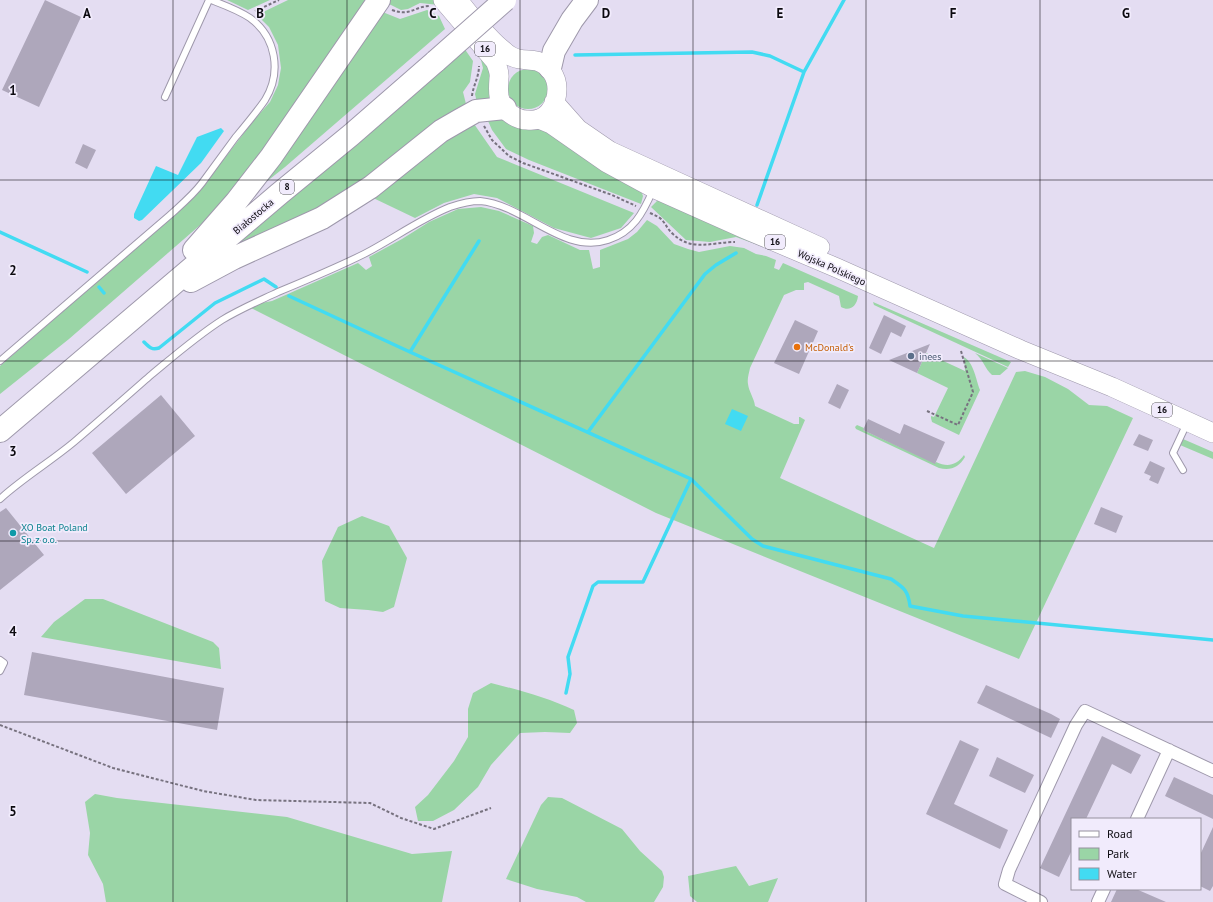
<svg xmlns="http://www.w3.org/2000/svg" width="1213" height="902" font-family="'PT Sans',sans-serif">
	<rect width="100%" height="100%" fill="#e4ddf2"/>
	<path fill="#9ad5a6" d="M227 0H270L248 10Z
		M288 0H364L368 4 285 123 214 213 69 339 0 394V366L123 259 217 168 254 120 270 102 278 85 281 68 278 45 269 27 257 15Z
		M388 0H435L439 5 420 3 408 9 401 10 387 3Z
		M427 10 439 16 445 29 285 167 247 197 380 11 400 19Z
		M464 48 473 61 470 82 463 92 467 108 376 172 301 219 204 262Z
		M478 48 491 65 493 101 477 103 475 94 483 68Z
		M508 89a20 20 0 1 1 40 0a20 20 0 1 1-40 0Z
		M485 114 547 128 639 186 643 196 641 204 529 160 506 149 492 130Z
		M472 121 497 157 634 213 621 228 591 238 554 228 497 198 474 194 444 203 415 218 369 196Z
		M664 199 780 253 736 237 710 242 686 240 651 207 657 201Z
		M481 207 499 211 533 226 534 233 531 242 537 244 542 237 548 235 580 250H589L593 269 600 267V250L628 239 637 232 647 220 657 226 674 244 688 249 699 252 730 246 744 248 756 254 766 256 776 260 774 268 779 270 783 263 858 296C857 306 850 312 841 307L839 296 808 282 804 283V290H796L784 295 750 368C749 373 747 379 748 384 749 392 754 398 755 406L794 424H799V417H800L805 420 780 478 934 548 1016 372 1025 371 1045 377 1068 389 1089 405 1107 406 1133 418 1019 659 656 513 247 306 272 301 358 263 366 270 372 266 369 257 402 239 429 222 458 209Z
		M873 302 1011 362 1008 367 874 305Z
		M926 353 965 371 964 357C974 363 976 380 980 390L959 435 932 422 931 418V416L934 417 948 388 917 373Z
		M975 353 1008 368 1000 375H992C985 369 983 359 975 353Z
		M857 425 864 428 863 430 935 463 936 462C947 467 956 466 964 455L965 457C959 467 951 471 939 468L856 429 855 427Z
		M1183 439 1213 452V459L1180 445Z
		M362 516 389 526 407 558 394 607 383 612 368 610 340 608 325 601 322 561 338 527Z
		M85 599H103L213 642 219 648 221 669 41 637 54 622Z
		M491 683C519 690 548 698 574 710L577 723 570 733 545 732 520 733 491 765 478 787 454 810 433 821H418L415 807 428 795 454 761 468 737V709L473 693Z
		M95 794 117 798 287 817 412 854 452 851 442 902H106L103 884 88 855 90 833 85 802Z
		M548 797 562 798 622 829 640 851 662 871 664 877 663 887 654 902H586L577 897 537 889 506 879 541 805Z
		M736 866 749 886 778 878 768 902H697L690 896 688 876Z"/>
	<path fill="#42dbf2" d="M221 128 224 131 201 163 142 220 139 221 134 218V214L156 166 178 175 197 137Z
		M732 409 748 416 741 431 725 424Z"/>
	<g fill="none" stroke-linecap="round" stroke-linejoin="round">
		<path stroke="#42dbf2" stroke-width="3.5" d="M575 55 752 52 770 56 804 72
			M757 205 804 72 844 0
			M0 232 87 272
			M99 287 104 293
			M289 296 410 352 691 479 752 539 763 546 891 579C904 588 908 590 910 606L963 616 1213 640
			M144 342C150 348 152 350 159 348L215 303 264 279 276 287
			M410 352 479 241
			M588 432 705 274 716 265 736 253
			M566 693 570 674 568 657 593 586 598 582H643L691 479"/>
	</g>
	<path fill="#aea7bb" d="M45 0 81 17 39 107 2 90Z
		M83 144 96 150 87 169 75 163Z
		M884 315 906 326 901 337 891 332 881 354 869 348Z
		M795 320 818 331 799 374 774 363Z
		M930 344 917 373 889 360Z
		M837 384 849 390 840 409 828 403Z
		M161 395 195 436 126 494 92 453Z
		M868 419 900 434 904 424 945 442 935 464 863 430Z
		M1139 434 1153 440 1148 451 1133 445Z
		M1150 461 1165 468 1158 484 1149 480 1151 476 1144 473Z
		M1101 507 1123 516 1116 533 1094 524Z
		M6 508 44 555 0 590V512Z
		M32 652 224 688 217 730 24 695Z
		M986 685 1051 714 1060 719 1051 738 977 703Z
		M1102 736 1141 755 1131 774 1112 764 1086 819H1072V850L1059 877 1040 868Z
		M960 740 979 749 954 804 1008 830 1000 849 926 814Z
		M997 757 1034 775 1025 793 989 776Z
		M1174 777 1213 795V819L1165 796Z
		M1213 827V886L1210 891 1200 886V855Z
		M1117 889H1136L1166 902H1111Z"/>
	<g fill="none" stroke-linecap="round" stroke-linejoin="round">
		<defs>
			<path id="lane" d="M165 97 209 0
				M0 361 170 215C181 205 193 195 202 183 213 168 224 153 235 138 245 126 256 113 265 100 282 72 276 37 250 18 238 10 224 5 211 0
				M1183 470 1173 453 1187 423
				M0 499C23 478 50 462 74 442 100 420 126 397 151 375 174 356 197 336 222 320 240 309 259 301 278 292 307 280 336 268 364 254 393 239 420 219 450 207 459 204 470 201 480 201 525 205 563 255 608 240 633 232 643 213 653 190
				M0 660 4 663 0 671"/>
			<path id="street" d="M1137 819 1169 750
				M1041 902 1005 884 1009 870 1076 725 1085 711 1213 771
				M1098 902 1104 889"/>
			<path id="primary" d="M443 0 495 61C497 66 500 72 499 78 498 92 497 101 508 112 514 117 520 120 527 120 536 121 544 118 549 112 554 106 557 97 557 89 557 76 549 65 537 61 531 60 525 60 519 59 513 58 507 54 503 50 487 38 471 16 458 0
				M554 102 578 129 610 151 820 247
				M539 119 551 124 607 163 653 188 745 229 837 268 1021 350 1112 387 1213 433"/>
			<path id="highway" d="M550 68 554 51 572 20 587 0
				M194 250 236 202 271 157 379 0
				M191 281 234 258 322 218 371 187 441 131 460 120 476 111 505 108
				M0 431 279 194 351 135 436 61"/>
		</defs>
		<use href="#lane" stroke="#9e98ab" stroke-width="8"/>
		<use href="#street" stroke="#9e98ab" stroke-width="14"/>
		<use href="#primary" stroke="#9e98ab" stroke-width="20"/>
		<use href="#highway" stroke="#9e98ab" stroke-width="24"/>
		<path stroke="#77727f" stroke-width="2" stroke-dasharray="3 2" stroke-linecap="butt" d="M392 10C410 17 415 6 430 6
			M255 11 279 0
			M472 96C473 86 479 77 479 66
			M484 126 492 140 509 156 523 163 612 195 636 206
			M650 213C654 215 658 216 661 219 666 224 668 230 673 234 692 252 712 242 735 242
			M927 411 958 425 973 392 961 351
			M0 725 113 768 203 791 256 800 370 803 401 818 434 829 491 808"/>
		<use href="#lane" stroke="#fff" stroke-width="6"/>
		<use href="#street" stroke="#fff" stroke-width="12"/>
		<use href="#primary" stroke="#fff" stroke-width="19"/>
		<use href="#highway" stroke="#fff" stroke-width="22"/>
		<defs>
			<path id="highway-bridge" d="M436 61 505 0"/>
		</defs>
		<use href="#highway-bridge" stroke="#9e98ab" stroke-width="24" stroke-linecap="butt"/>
		<use href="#highway-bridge" stroke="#fff" stroke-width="22"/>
	</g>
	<path fill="none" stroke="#0c0a10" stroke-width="1" stroke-opacity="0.55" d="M173 0V902M347 0V902M520 0V902M693 0V902M866 0V902M1040 0V902M0 180H1213M0 361H1213M0 541H1213M0 722H1213"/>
	<circle fill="#e8710a" stroke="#f1ebfc" stroke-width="1.5" cx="797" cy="347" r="4"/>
	<circle fill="#5c6f8a" stroke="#f1ebfc" stroke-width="1.5" cx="911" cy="356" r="4"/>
	<circle fill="#0f9aa8" stroke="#f1ebfc" stroke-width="1.5" cx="13" cy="533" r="4"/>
	<g text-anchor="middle" stroke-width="3.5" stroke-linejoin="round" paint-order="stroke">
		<g fill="#f1ebfc" stroke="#514e57" stroke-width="1">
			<rect x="475" y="42" width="20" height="14" rx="3"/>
			<rect x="280" y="180" width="14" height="14" rx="3"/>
			<rect x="765" y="235" width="20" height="14" rx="3"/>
			<rect x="1152" y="403" width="20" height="14" rx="3"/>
		</g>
		<g font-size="9" font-weight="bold" fill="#0c0a10">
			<text x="485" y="52">16</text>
			<text x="287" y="190">8</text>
			<text x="775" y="245">16</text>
			<text x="1162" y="413">16</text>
		</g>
		<g font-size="10" fill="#0c0a10" stroke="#f1ebfc">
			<text transform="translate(253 216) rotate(-40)" y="4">Białostocka</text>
			<text transform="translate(832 267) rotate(24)" y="4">Wojska Polskiego</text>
		</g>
		<g font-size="10" fill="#c56008" stroke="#f1ebfc" text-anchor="start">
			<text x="805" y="351">McDonald's</text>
		</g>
		<g font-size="10" fill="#4e5e75" stroke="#f1ebfc" text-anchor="start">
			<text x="919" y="360">inees</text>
		</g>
		<g font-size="10" fill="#0d838f" stroke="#f1ebfc" text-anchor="start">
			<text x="21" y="531">XO Boat Poland<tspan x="21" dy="12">Sp. z o.o.</tspan></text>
		</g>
	</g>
	<g font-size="13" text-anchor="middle" font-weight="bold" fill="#0c0a10" stroke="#f1ebfc" stroke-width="3.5" stroke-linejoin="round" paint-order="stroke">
		<text x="87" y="18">A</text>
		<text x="260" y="18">B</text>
		<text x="433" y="18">C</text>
		<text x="606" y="18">D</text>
		<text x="780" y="18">E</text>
		<text x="953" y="18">F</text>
		<text x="1126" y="18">G</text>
		<text x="13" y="95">1</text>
		<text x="13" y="275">2</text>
		<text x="13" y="456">3</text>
		<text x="13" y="636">4</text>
		<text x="13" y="816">5</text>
	</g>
	<rect x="1071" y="818" width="130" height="72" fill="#f1ebfc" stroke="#95919e"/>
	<rect x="1079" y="831" width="20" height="6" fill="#ffffff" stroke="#95919e"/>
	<text x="1107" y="838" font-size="12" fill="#0c0a10">Road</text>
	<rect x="1079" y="848" width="20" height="12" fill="#9ad5a6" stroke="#95919e"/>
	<text x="1107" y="858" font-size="12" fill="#0c0a10">Park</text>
	<rect x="1079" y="868" width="20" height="12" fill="#42dbf2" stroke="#95919e"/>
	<text x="1107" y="878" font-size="12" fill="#0c0a10">Water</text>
</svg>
